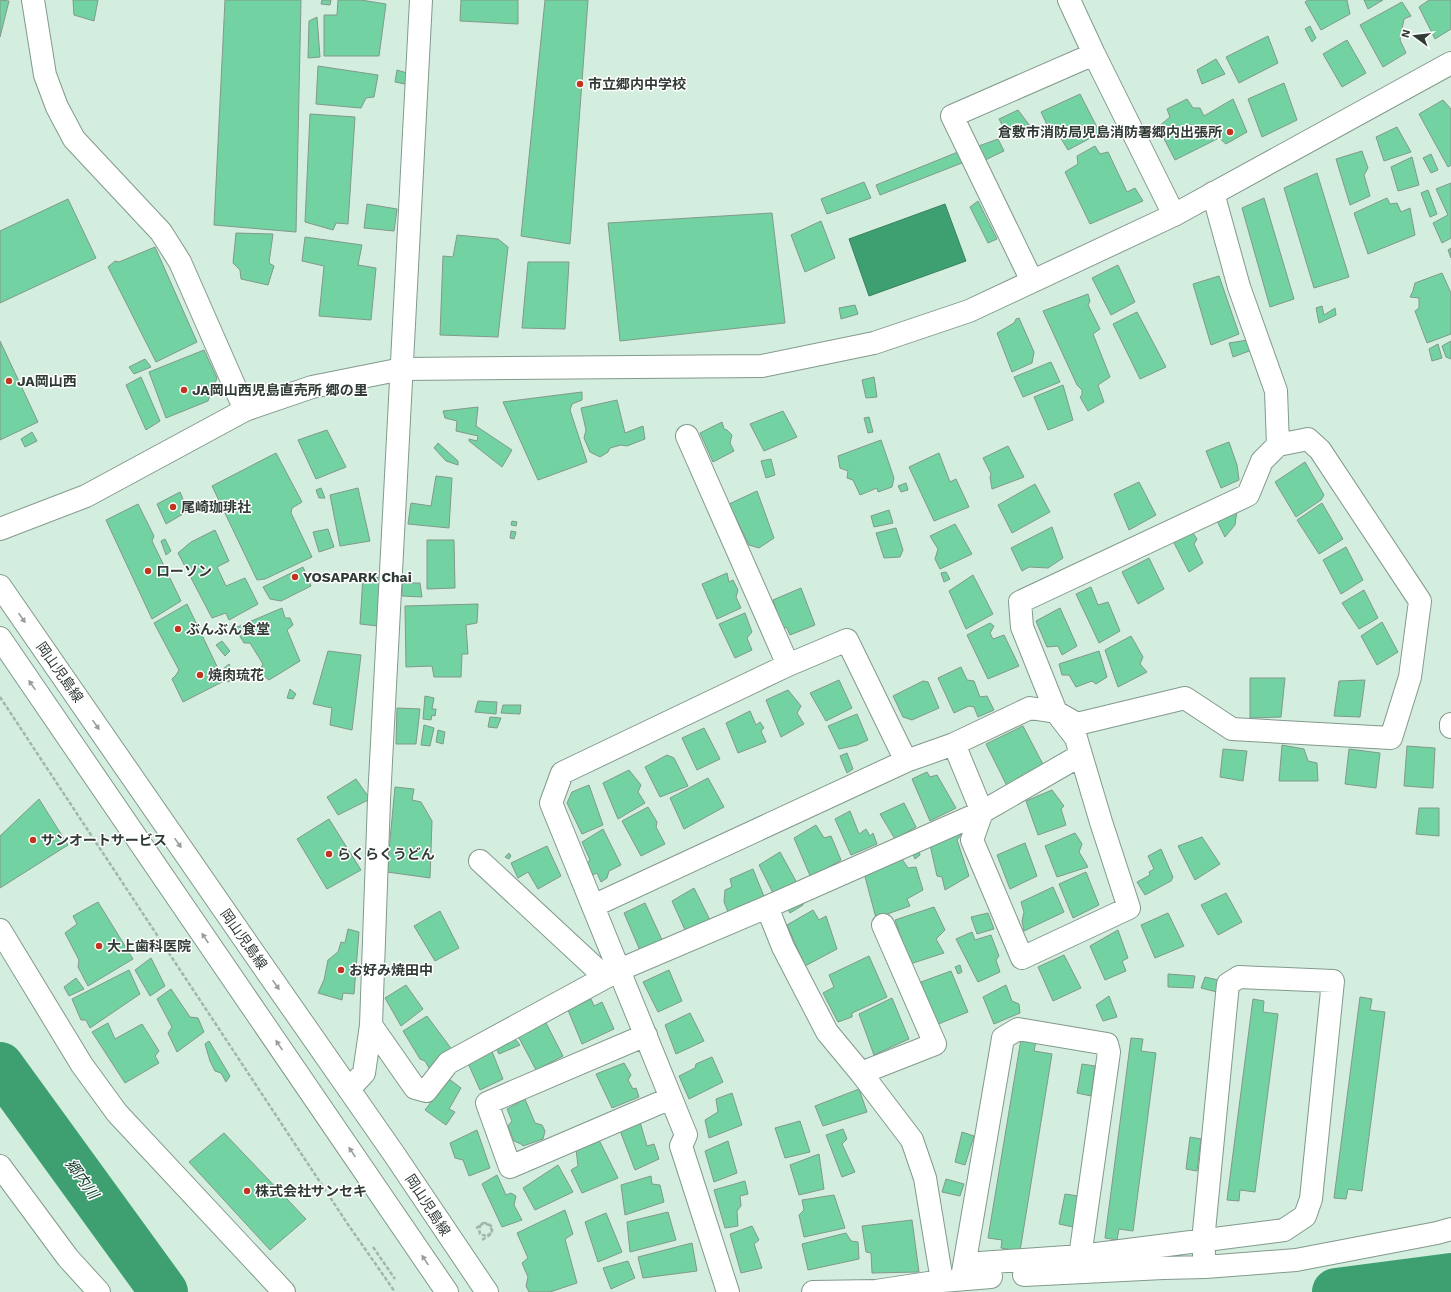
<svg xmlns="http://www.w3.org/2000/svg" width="1451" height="1292" font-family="'Work Sans','Noto Sans JP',sans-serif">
	<rect width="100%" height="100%" fill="#d3edde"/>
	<path fill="#3e9f71" stroke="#3a815f" d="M945 204 966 261 869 296 849 239Z"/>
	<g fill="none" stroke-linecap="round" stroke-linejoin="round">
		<path stroke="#3e9f71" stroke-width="48" d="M0 1066 164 1292
			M1336 1292 1451 1277"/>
	</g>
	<path fill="#73d2a1" stroke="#81998b" d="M0 0 9 1 0 37Z
		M73 0H98L94 21 74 15Z
		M225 0H301L296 232 214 225Z
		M322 0H331L330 5 321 4Z
		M338 0H361L386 4 379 56H324V15H337Z
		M461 0H518V24L460 21Z
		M545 0H588L570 244 521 236Z
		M1308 0H1347L1350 14 1321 30 1305 2Z
		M1364 0H1383L1368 9Z
		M1429 0H1451V29L1435 39 1419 7Z
		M1402 2 1411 16 1404 19 1400 40 1406 53 1383 67 1360 25Z
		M317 17 320 57 308 58 309 21Z
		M1310 26 1316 38 1312 42 1305 29Z
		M1268 36 1278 63 1239 83 1226 57Z
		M1347 40 1366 73 1342 87 1323 54Z
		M1216 59 1225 74 1202 84 1197 70Z
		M318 66 378 75 374 97 366 98 361 108 316 104Z
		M397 70 407 73 405 84 395 82Z
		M1284 83 1297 120 1262 137 1248 99Z
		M1080 94 1100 133 1068 150 1057 132 1051 133 1041 112Z
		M1187 99 1193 108H1200L1204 116 1233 99 1247 132 1226 144 1219 138 1175 160 1158 127 1170 117 1167 109Z
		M1443 100 1451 109V165L1448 167 1419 114Z
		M1018 110 1030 126 1009 138 999 119Z
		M310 114 355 117 348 224 336 223 333 230 305 222Z
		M1397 127 1411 152 1384 161 1376 137Z
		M998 139 1004 151 981 162 976 147Z
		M1095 146 1100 154 1108 152 1127 192 1135 188 1143 201 1090 224 1065 172 1078 164 1077 156Z
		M963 150 967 161 880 195 876 185Z
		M1362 151 1368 168 1364 175 1370 196 1350 205 1336 159Z
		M1431 154 1438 170 1431 173 1423 158Z
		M1412 157 1419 185 1398 191 1391 167Z
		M1317 173 1349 277 1314 288 1284 188Z
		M864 182 871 198 827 214 821 199Z
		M1451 183V238L1442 243 1433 223 1448 215 1436 189Z
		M1428 190 1437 214 1430 217 1421 193Z
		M1264 198 1294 299 1270 307 1242 208Z
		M1387 198 1390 204 1397 203 1401 212 1410 208 1415 235 1368 254 1354 213Z
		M68 199 96 258 0 303V231Z
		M978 201 997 239 988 243 970 207Z
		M367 204 397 209 394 231 364 228Z
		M772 213 785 323 620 341 608 223Z
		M821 221 835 258 805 272 791 235Z
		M236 233 273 234 269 263 274 266 268 285 241 279 240 270 233 263Z
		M457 235 498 239 508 247 498 337 440 335 443 256 453 257Z
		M305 237 362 245 358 265 376 268 371 320 319 316 324 266 302 261Z
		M155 247 197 342 156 362 108 267 115 261 119 262Z
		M1451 248V258L1448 250Z
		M528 262H569L565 329 522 328Z
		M1118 265 1135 302 1111 315 1092 278Z
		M1442 273 1451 293V334L1427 343 1415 311 1419 308V298L1410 297 1413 291 1415 283Z
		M1219 276 1239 334 1211 345 1193 284Z
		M1088 294 1090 301 1088 305 1100 329 1093 334 1110 377 1098 385 1104 402 1088 411 1080 397 1082 395V390L1077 385 1043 311Z
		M855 305 858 314 841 319 839 308Z
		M1322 306 1324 315 1335 308 1336 315 1319 323 1316 308Z
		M1137 312 1166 367 1140 379 1113 324Z
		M1019 318 1034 352 1032 363 1012 372 997 333 1014 323 1016 319Z
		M1248 340 1252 350 1233 357 1229 343Z
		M0 341 38 422 0 440Z
		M1451 341V359L1446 357 1442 346Z
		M1438 344 1442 358 1432 361 1429 349Z
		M204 350 217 378 208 401 166 418 149 372Z
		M145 359 151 367 134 374 129 367Z
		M1051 362 1060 382 1023 397 1014 377Z
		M141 377 160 421 146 430 126 385Z
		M874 377 877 397 866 398 862 380Z
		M1063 385 1073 420 1048 430 1034 397Z
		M582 392V400L572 404 570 410 587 462 538 480 503 402Z
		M617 400 625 433 643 426 645 439 627 446 621 445 610 448 608 452 600 457 590 452 584 438 586 430 581 408Z
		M478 407 476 426 512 450 502 467 469 441V439L477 441 478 436 456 431 457 421 445 418 443 411Z
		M783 411 797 437 764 451 750 424Z
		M869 417 873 432 868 433 864 418Z
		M722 422 724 429 727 430 732 435 730 443 734 451 713 462 700 433Z
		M327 430 346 467 316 479 298 440Z
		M32 432 37 441 25 447 21 439Z
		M881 440 894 478 892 487 878 492 877 488 860 495 853 480 847 478 848 471 840 468 838 456Z
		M1229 442 1237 465 1239 480 1221 488 1206 451Z
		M438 443 458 461V465L446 461 434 448Z
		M1008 446 1024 477 992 489 990 477 991 474 983 458Z
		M276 453 302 502 292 508 291 513 312 557 265 579 257 580 212 486Z
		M939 453 950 482 956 479 969 507 934 521 909 467Z
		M771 459 775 475 766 478 761 461Z
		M1305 462 1324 495 1321 500 1296 517 1275 482Z
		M436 476 452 478 449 528 408 524 411 503 431 506Z
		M1139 482 1156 515 1129 530 1114 494Z
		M906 483 908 490 901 492 898 486Z
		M1035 484 1050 512 1012 533 998 505Z
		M321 488 325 498H319L316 490Z
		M358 488 370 541 340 546 330 495Z
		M757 491 774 538 759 548 749 545 729 504Z
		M180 492 188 511 166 524 157 504Z
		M1322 503 1343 539 1319 554 1297 520Z
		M138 504 154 536 152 541 181 601 152 619 106 520Z
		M889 510 893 523 874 527 871 516Z
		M1237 510 1235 525 1225 537 1216 519Z
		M512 521 517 522 516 526 511 525Z
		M955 524 972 554 940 569 935 559 938 549 930 536Z
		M1052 527 1063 558 1048 568 1029 567 1022 571 1011 548Z
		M896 528 903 550 900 557 884 558 876 533Z
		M328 529 334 547 319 552 313 532Z
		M1190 529 1197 539 1194 544 1203 563 1189 572 1172 539Z
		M215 530 229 561 217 567 226 586 245 578 258 604 229 620 226 613 212 618 178 553 191 542Z
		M511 531 516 532 514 539 510 538Z
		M165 539 171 551 166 555 161 541Z
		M427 540H454L455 588 427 589Z
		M1346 547 1363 580 1341 594 1323 560Z
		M1149 558 1164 589 1138 604 1122 572Z
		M303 567 311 586 281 601 270 599 263 587Z
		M946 572 950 579 944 582 941 573Z
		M727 573 729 582 733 580 738 590 736 597 741 608 717 619 702 584Z
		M973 575 993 614 966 629 949 591Z
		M363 576 381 578 378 626 360 624Z
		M402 583H420L422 597 402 596Z
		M1091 587 1098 605 1108 602 1120 631 1099 643 1076 594Z
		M801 588 815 625 790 635 787 628 782 627 773 600Z
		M1364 590 1378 618 1359 629 1342 603Z
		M187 604 224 681 183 702 172 679 176 675 179 670 154 623Z
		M478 604 477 623 466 625 468 654H462L461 677H434L432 666 406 667 405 606Z
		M282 608 285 618H290L293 625 287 630 300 661 269 680 259 672 263 664 250 643H244L235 628Z
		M1060 608 1077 646 1062 655 1058 646 1047 647 1036 621Z
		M745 613 752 632 747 638 752 650 735 658 719 624Z
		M1382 622 1398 652 1377 665 1361 636Z
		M990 623 994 626 990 633 993 639 1004 635 1019 666 988 679 967 635Z
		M1131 636 1143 657 1140 664 1147 672 1118 687 1105 650Z
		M222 641 230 651 225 656 216 645Z
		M328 651 361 655 352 730 330 725 332 708 313 704Z
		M1099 651 1107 677 1096 684 1092 681 1076 687 1069 675H1062L1059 664Z
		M229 664 235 678 228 682 223 669Z
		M961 667 967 680 974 681 980 697 987 696 994 710 978 717 974 707 969 706 954 713 938 678Z
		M1250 678H1285L1281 717 1250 718Z
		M839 680 852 708 826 721 810 693Z
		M1365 680 1360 717 1334 716 1339 681Z
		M923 681 928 682 939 708 912 720 903 717 893 696Z
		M290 689 296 694 293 699 287 698Z
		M788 690 801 706 797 713 804 724 781 737 766 700Z
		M425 696 434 698 432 709H436L435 716 432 715 431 720 423 719Z
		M478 701 497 702 496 714 475 712Z
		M503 705H521L520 714 501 713Z
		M397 708 420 709 416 744H396Z
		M750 711 756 725 760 722 764 728 761 731 766 742 738 753 726 723Z
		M857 714 868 740 857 745 839 749 828 726Z
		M490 717 501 718 497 728 488 727Z
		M424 725 434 728 430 746 421 745Z
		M1023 726 1046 770 1008 788 986 744Z
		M704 728 720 759 697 770 682 738Z
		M438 730 445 732 443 744 436 742Z
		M1282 745 1304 749 1308 761 1317 763 1318 781H1279Z
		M1407 746 1435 748 1433 788 1404 786Z
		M1223 749 1247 751 1243 781 1220 777Z
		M1349 749 1380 753 1376 788 1345 784Z
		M847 753 853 769 847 773 840 756Z
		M667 755 674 758 688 786 660 797 645 767Z
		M629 770 641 785 638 792 645 803 618 819 603 783Z
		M927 772 930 777 937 775 956 808 930 821 912 779Z
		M708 778 724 807 684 829 670 798Z
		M356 779 370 799 338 815 327 797Z
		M589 785 603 825 582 834 567 803 572 792Z
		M395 787 414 789 412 800 421 802 432 821 430 878 387 872Z
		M1052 790 1064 806 1061 809 1066 825 1038 835 1026 801Z
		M39 799 68 845 0 888V836Z
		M904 803 916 827 895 839 880 814Z
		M648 807 657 822 656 827 665 844 641 856 622 821Z
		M1419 808H1439V836L1416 834Z
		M850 811 859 834 866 829 870 836 873 833 877 844 851 855 835 819Z
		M329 819 361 870 327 889 297 839Z
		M816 825 824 838 831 836 841 860 811 878 794 838Z
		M603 829 621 865 609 871 607 878 601 882 597 873 592 875 586 865 590 860 582 842Z
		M960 830 962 834 957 840 969 876 945 890 942 877 937 876 930 845Z
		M1075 833 1082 844 1079 852 1088 867 1057 877 1045 846Z
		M1202 837 1220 864 1195 880 1178 846Z
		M1025 843 1037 876 1010 889 997 855Z
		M547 846 561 876 538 889 528 872 518 878 511 863Z
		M918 846 920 855 915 859 911 850Z
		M1161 849 1173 877 1171 881 1145 895 1137 882 1150 875 1149 872 1154 869 1148 856Z
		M780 852 797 883 774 895 759 865Z
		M509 853 511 856 509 859 505 857Z
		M900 856 908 868 916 867 923 890 907 899 910 906 876 918 864 873Z
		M753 869 765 899 729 914 724 902 725 890 732 887 730 879Z
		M1086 872 1099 905 1073 918 1059 884Z
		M1053 887 1064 912 1024 931 1022 921 1024 912 1021 902Z
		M694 888 710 920 685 930 672 901Z
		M1226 893 1242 922 1218 935 1201 905Z
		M803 900V905L790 913 787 908Z
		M98 902 133 959 88 986 78 967 79 960 65 933 77 924 73 916Z
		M645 903 663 942 641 953 624 913Z
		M934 907 945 930 936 939 944 953 910 964 895 920Z
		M813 910 819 920 826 916 837 949 805 966 787 925Z
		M440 911 459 948 435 961 414 926Z
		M988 913 994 929 977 934 971 917Z
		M1168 913 1184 946 1155 958 1141 925Z
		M348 929 359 932 354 994 343 993 342 1000 318 993 324 980 328 960 338 952 341 942 345 943Z
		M1118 930 1128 958 1122 961 1126 971 1105 980 1090 946Z
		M972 932 975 940 991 935 999 956 996 960 1000 972 978 982 956 939Z
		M1064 955 1081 988 1053 1001 1038 967Z
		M869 956 887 997 852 1013V1017L838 1022 823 993 834 987 829 975Z
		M151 958 165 986 150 996 135 970Z
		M960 965 962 972 958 974 955 967Z
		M129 970 140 994 90 1028 86 1020H81L72 999Z
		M669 970 682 1001 658 1012 643 982Z
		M951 971 968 1012 936 1025 921 982Z
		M1168 974 1195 976 1193 988 1168 987Z
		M1205 977 1218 980 1217 992 1201 988Z
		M76 978 84 989 69 996 64 987Z
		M406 985 423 1009 401 1026 385 998Z
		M1006 985 1012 1001 1019 1004 1020 1013 994 1024 983 997Z
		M171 989 190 1017 198 1018 204 1032 177 1052 168 1033 172 1027 157 999Z
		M1109 996 1117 1017 1103 1021 1096 1005Z
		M1360 997 1372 999 1370 1010 1385 1012 1362 1191 1348 1189 1346 1199 1334 1198Z
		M892 998 909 1039 874 1055 859 1014Z
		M591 999 594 1006 602 1002 614 1029 582 1044 568 1010Z
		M1253 999 1264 1001 1263 1012 1278 1014 1255 1192 1240 1190 1239 1201 1227 1200Z
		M690 1013 704 1041 676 1054 665 1025Z
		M427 1016 453 1051 429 1068 425 1061 420 1059 403 1031Z
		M545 1021 563 1056 536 1070 518 1036Z
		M108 1023 115 1039 142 1024 159 1051 155 1056 159 1063 125 1083 92 1032Z
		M1131 1038 1143 1039 1141 1051 1156 1053 1133 1231 1119 1229 1117 1240 1105 1238Z
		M515 1039 520 1045 499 1054 496 1048Z
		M1021 1039 1036 1041 1034 1051 1052 1054 1020 1251 1001 1248 1002 1240 988 1238Z
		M209 1041 230 1076 226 1082 221 1073 215 1071 210 1061 205 1044Z
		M491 1049 503 1079 480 1090 467 1061Z
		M712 1057 723 1082 689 1099 679 1076 695 1068 696 1064Z
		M624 1063 631 1075 628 1080 633 1089 636 1088 639 1097 612 1108 596 1074Z
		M1082 1064 1095 1066 1091 1096 1077 1093Z
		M449 1079 461 1088 449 1109 455 1112 446 1125 425 1110Z
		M859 1089 867 1112 823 1126 815 1106Z
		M732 1093 742 1125 709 1138 705 1120 718 1112 716 1099Z
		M525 1099 535 1123 542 1125 545 1131 543 1139 523 1146 521 1144 514 1141 508 1126 512 1121 507 1109Z
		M800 1121 810 1152 785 1158 775 1128Z
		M640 1122 647 1146 654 1144 659 1159 635 1170 619 1128Z
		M843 1129 847 1139 842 1144 855 1172 842 1177 826 1135Z
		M477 1130 490 1168 469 1176 463 1160 455 1158 450 1143Z
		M962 1132 974 1136 965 1165 955 1162Z
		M224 1133 306 1219 270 1250 189 1162Z
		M1190 1137 1201 1139 1197 1171 1186 1169Z
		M599 1140 618 1178 582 1193 571 1170 578 1166 576 1149Z
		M728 1141 737 1173 714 1182 705 1151Z
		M819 1154 824 1189 799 1195 790 1165Z
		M558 1165 573 1192 535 1210 523 1188Z
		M497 1175 506 1195 511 1193 516 1196 514 1205 522 1220 502 1227 482 1184Z
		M651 1176 652 1184 660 1185 664 1202 625 1215 621 1185Z
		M946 1179 964 1184 960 1196 942 1192Z
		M745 1181 748 1194 740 1196 741 1206 737 1211 738 1226 725 1228 714 1190Z
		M1065 1194 1078 1196 1073 1227 1059 1224Z
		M834 1195 845 1228 804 1237 799 1215 804 1210 802 1200Z
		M565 1210 573 1234 565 1239 577 1283 550 1292H529L526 1286 528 1277 522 1263 528 1258 517 1233Z
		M668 1212 676 1240 630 1252 627 1222Z
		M606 1213 622 1252 598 1262 585 1222Z
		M912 1220 919 1272 872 1273 871 1253 866 1252 862 1226Z
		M752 1226 759 1240 754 1244 762 1268 741 1273 730 1234Z
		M846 1233 851 1241 858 1242 859 1259 808 1270 802 1244Z
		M692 1243 697 1271 643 1278 638 1257Z
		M628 1261 635 1278 611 1289 603 1268Z"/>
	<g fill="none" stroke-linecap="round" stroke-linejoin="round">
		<defs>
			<path id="street" d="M33 0 45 75 57 107 74 139 161 232 180 262 245 410
				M1069 0 1094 54 1174 215
				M1032 281 952 116 1094 54
				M687 436 788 665
				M1451 724V727
				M954 744 982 812 972 840 1022 958 1129 908 1101 822 1076 738 1056 712 1022 627 1020 602 1248 495 1262 461 1278 445
				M480 861 605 977
				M593 906 906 761 954 744 1030 708 1056 712 1077 724 1185 698 1232 729 1391 738 1410 677 1420 601 1320 450 1308 439 1278 445 1276 391 1239 287 1213 193
				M767 907 783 947 827 1032 861 1073 912 1140 925 1178 942 1281
				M0 930 82 1065 117 1113 284 1292
				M371 1025 415 1088 426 1091 448 1063 619 970 767 907 982 812 1081 755
				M646 1035 487 1103 510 1167 671 1098
				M861 1073 935 1044 883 925
				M349 1089 364 1073 371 1025 379 800 421 0
				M0 1166 68 1258 99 1292
				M965 1264 1081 1256 1284 1230 1305 1216 1311 1199 1333 981 1239 977 1228 984 1203 1241 1205 1267
				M1024 1275 1163 1268 1205 1267 1296 1260 1437 1233 1451 1229
				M962 1278 1003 1038 1018 1029 1107 1044 1109 1052 1078 1271
				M728 1292 681 1146 686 1135 551 803 562 773 788 665 847 640 906 761
				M813 1292 876 1291 942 1281 991 1277"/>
			<path id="secondary" d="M0 529 86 496 245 410 312 387 402 369 762 366 874 343 969 311 1174 215 1451 63"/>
			<path id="primary" d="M0 586 249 946 394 1154 487 1292
				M0 638 447 1292"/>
		</defs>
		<use href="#street" stroke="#829a8c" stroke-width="24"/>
		<use href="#secondary" stroke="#829a8c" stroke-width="24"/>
		<use href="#primary" stroke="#829a8c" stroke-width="24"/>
		<path stroke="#a1b6a9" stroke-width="2.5" stroke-dasharray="4 2" stroke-linecap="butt" d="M0 697 347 1223 395 1292
			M476 1228C479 1227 481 1225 483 1223L489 1225 492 1230 490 1234 486 1236 480 1234C477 1224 485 1219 492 1227 493 1235 488 1236 482 1240
			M373 1247 395 1279"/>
		<use href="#street" stroke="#fff" stroke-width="22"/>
		<use href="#secondary" stroke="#fff" stroke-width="22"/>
		<use href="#primary" stroke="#fff" stroke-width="22"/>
	</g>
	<defs><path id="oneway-solid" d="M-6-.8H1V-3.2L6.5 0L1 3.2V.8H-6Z"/></defs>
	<g fill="#989d9a">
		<use href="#oneway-solid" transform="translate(22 618) rotate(55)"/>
		<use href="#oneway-solid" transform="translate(32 685) rotate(-125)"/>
		<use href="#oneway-solid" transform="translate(96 725) rotate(55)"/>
		<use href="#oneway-solid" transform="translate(178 843) rotate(55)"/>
		<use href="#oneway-solid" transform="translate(205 938) rotate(-124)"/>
		<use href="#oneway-solid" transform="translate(276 985) rotate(55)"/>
		<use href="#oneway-solid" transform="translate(279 1045) rotate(-124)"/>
		<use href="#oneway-solid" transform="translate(352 1152) rotate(-124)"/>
		<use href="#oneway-solid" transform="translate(425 1260) rotate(-124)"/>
	</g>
	<g fill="#c13520" stroke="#fff" stroke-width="1.5">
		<circle cx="580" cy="84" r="4"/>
		<circle cx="1230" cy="132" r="4"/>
		<circle cx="9" cy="381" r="4"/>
		<circle cx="184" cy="390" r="4"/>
		<circle cx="173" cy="507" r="4"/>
		<circle cx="148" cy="571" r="4"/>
		<circle cx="295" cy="577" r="4"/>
		<circle cx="178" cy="629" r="4"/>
		<circle cx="200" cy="675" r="4"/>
		<circle cx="33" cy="840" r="4"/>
		<circle cx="329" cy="854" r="4"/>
		<circle cx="99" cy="946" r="4"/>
		<circle cx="341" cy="970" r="4"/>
		<circle cx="247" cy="1191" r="4"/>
	</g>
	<g text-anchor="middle" stroke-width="3" stroke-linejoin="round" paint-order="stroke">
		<g font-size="14" font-weight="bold" fill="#313b35" stroke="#fff" text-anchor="start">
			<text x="588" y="89">市立郷内中学校</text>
			<text x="1222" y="137" text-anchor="end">倉敷市消防局児島消防署郷内出張所</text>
			<text x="17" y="386">JA岡山西</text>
			<text x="192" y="395">JA岡山西児島直売所 郷の里</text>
			<text x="181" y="512">尾崎珈琲社</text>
			<text x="156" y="576">ローソン</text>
			<text x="303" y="582">YOSAPARK Chai</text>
			<text x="186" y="634">ぶんぶん食堂</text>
			<text x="208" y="680">焼肉琉花</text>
			<text x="41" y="845">サンオートサービス</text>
			<text x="337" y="859">らくらくうどん</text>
			<text x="107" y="951">大上歯科医院</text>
			<text x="349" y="975">お好み焼田中</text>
			<text x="255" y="1196">株式会社サンセキ</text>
		</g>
		<g font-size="14" fill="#313b35" stroke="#fff">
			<text transform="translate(60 672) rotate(55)" y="5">岡山児島線</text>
			<text transform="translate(244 939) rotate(55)" y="5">岡山児島線</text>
			<text transform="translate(428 1205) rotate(57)" y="5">岡山児島線</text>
		</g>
		<g font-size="15" font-style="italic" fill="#103926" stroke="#fff">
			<text transform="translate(82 1179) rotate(54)" y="5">郷内川</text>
		</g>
	</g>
	<g transform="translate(1415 36) rotate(285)" stroke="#ffffff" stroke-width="3" paint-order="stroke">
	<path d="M0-3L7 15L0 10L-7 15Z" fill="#313b35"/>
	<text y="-6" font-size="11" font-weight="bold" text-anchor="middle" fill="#313b35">N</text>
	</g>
</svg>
